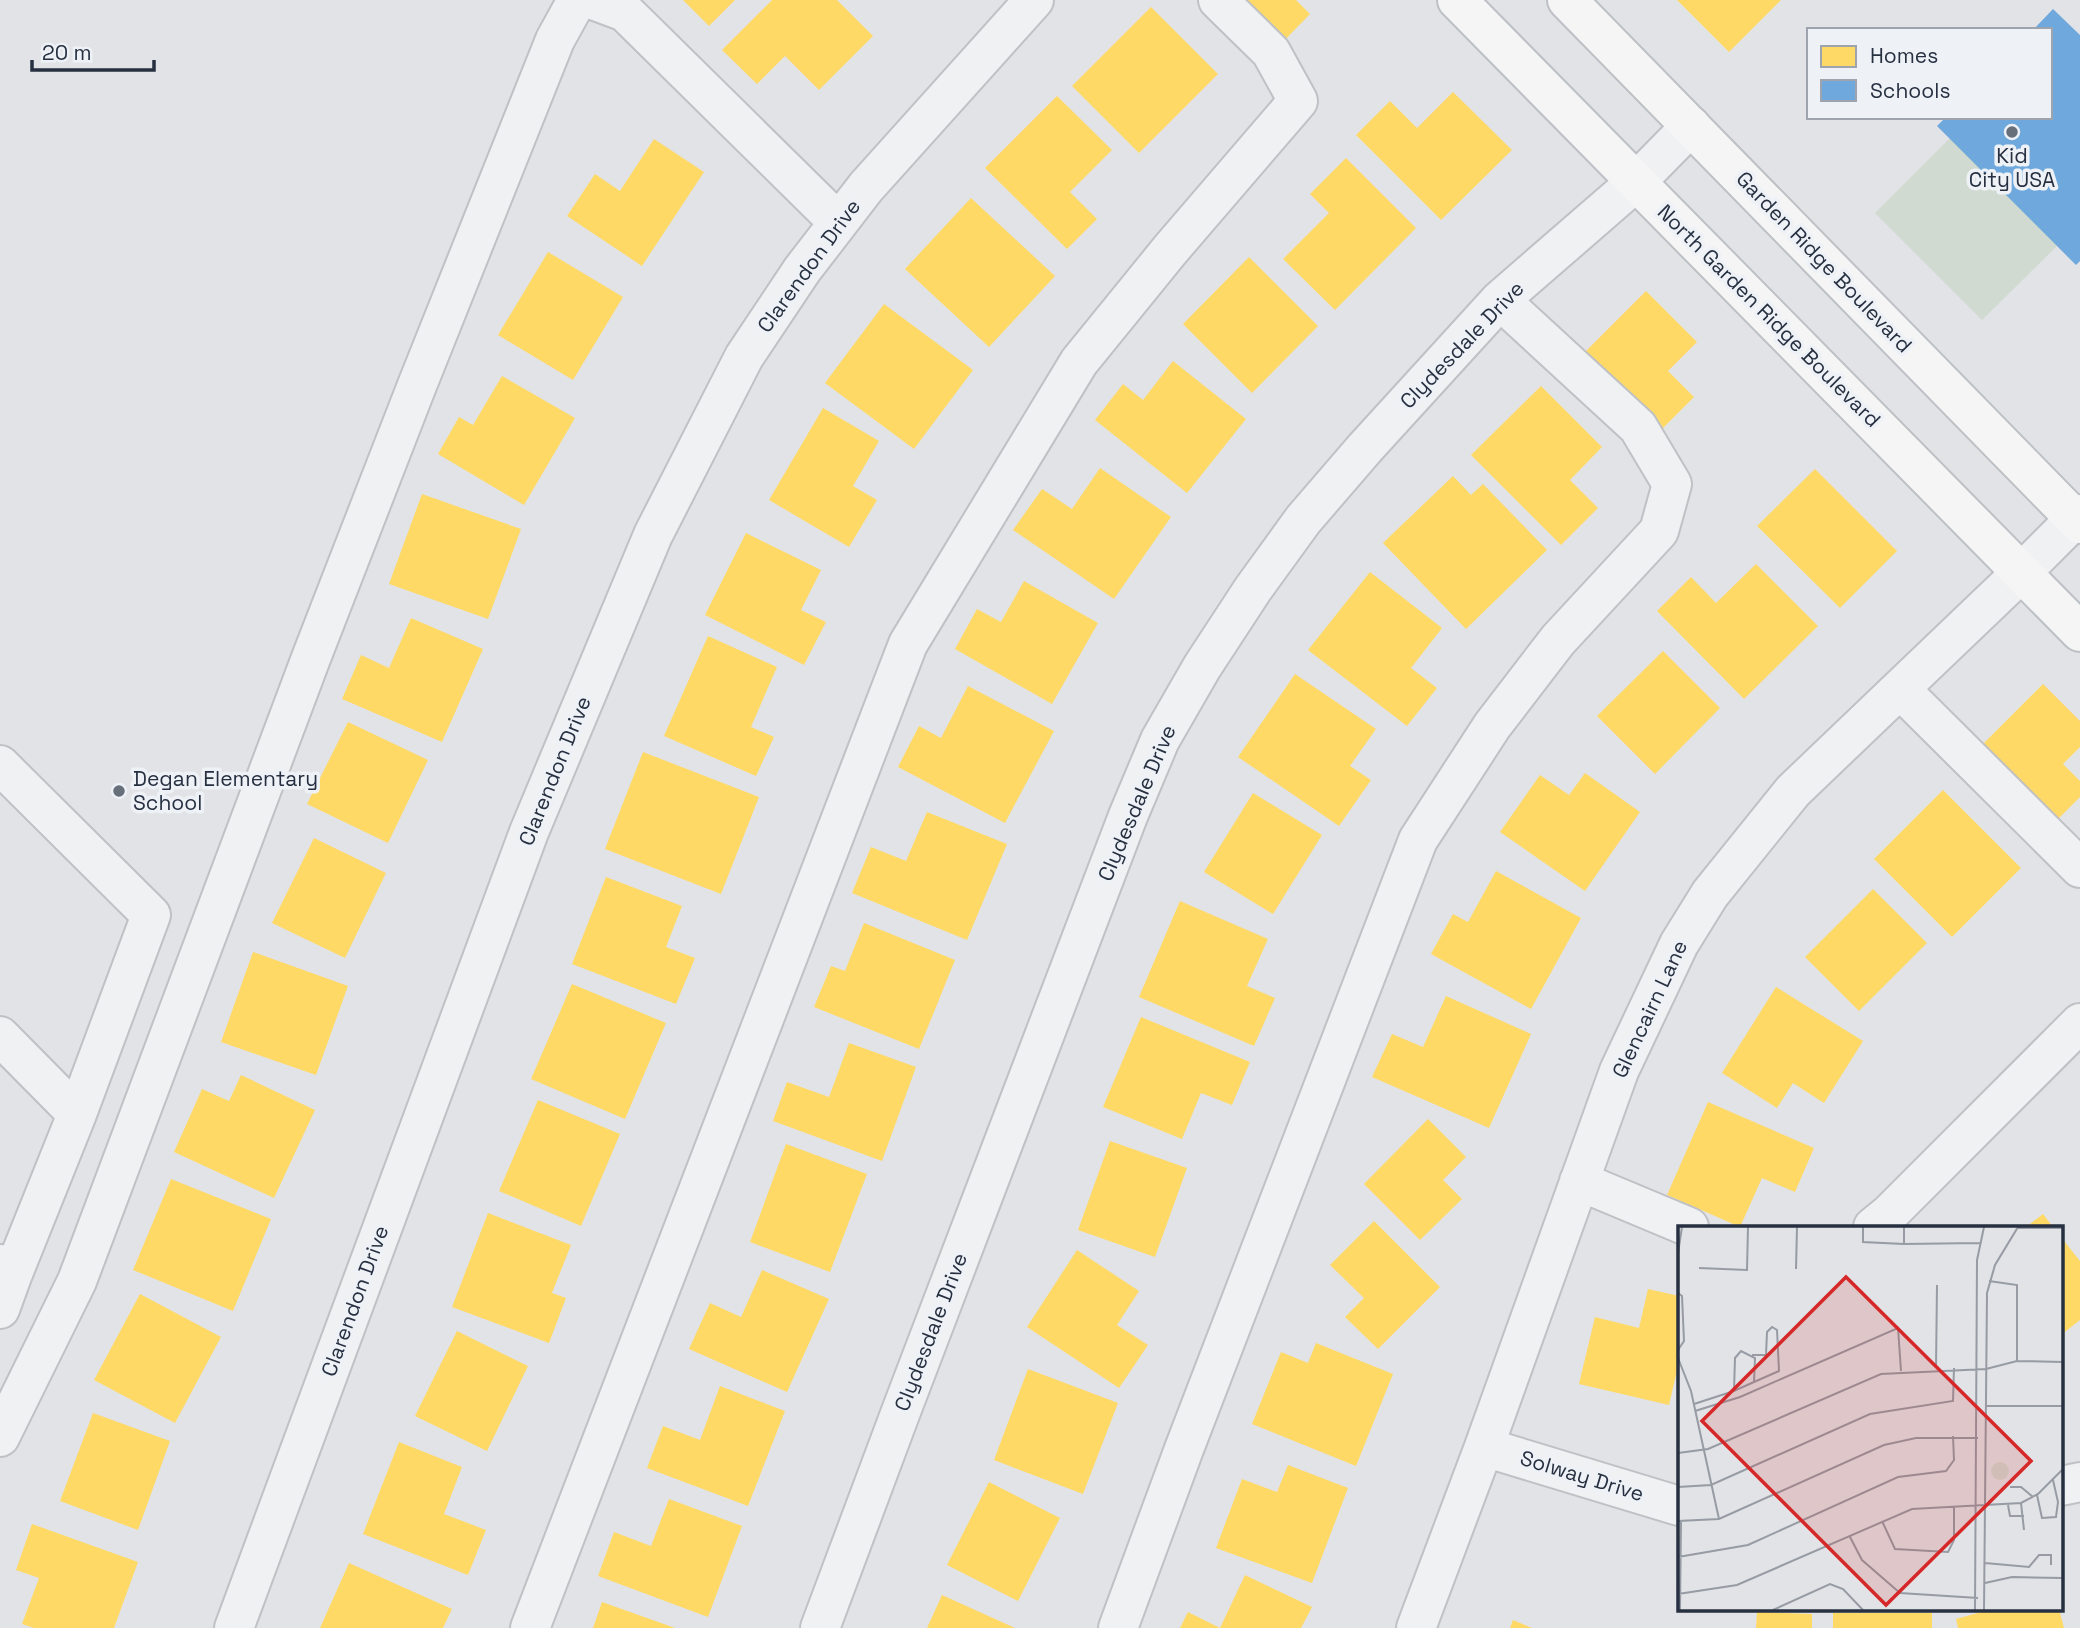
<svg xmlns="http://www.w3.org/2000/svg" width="2080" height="1628" font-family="'Space Grotesk',sans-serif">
	<rect width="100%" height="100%" fill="#e1e3e6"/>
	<path fill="#d1dad1" d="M1950 138 2057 246 1982 320 1875 213Z"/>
	<path fill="#ffd966" d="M683 0H735L709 26Z
		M772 0H837L873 36 819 90 785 56 757 84 722 50Z
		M1227 0H1296L1310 14 1276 49Z
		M1677 0H1781L1729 52Z
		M1151 7 1218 74 1139 153 1072 86Z
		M1453 92 1512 150 1441 220 1356 135 1390 101 1417 128Z
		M1057 96 1112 150 1070 192 1097 219 1067 249 985 168Z
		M654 139 704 172 642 266 567 216 595 174 620 191Z
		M1346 158 1416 228 1335 310 1283 259 1329 213 1310 194Z
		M971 198 1055 276 989 347 905 269Z
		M548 252 623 297 573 380 498 335Z
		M1249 257 1318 326 1252 393 1183 324Z
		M1646 291 1697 342 1668 371 1694 397 1659 432 1582 355Z
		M884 304 973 370 914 449 825 383Z
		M1173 361 1246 419 1187 493 1095 420 1123 384 1143 400Z
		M502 376 575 418 524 505 438 454 459 417 473 425Z
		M1541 386 1602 447 1570 480 1598 508 1561 545 1471 455Z
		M823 408 879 441 853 486 877 500 849 547 769 500Z
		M1100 468 1171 517 1114 599 1013 530 1042 489 1072 509Z
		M1815 469 1897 551 1840 608 1757 526Z
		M1453 476 1471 495 1483 484 1547 550 1466 629 1383 543Z
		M422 494 521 529 488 619 389 584Z
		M746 533 821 570 801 610 826 622 804 665 705 615Z
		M1756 564 1818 626 1744 699 1657 611 1691 577 1716 603Z
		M1370 572 1442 628 1411 668 1437 688 1407 726 1308 650Z
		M1024 581 1098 623 1052 704 955 649 977 609 1001 622Z
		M411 618 483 649 442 742 342 699 361 655 389 668Z
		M708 636 777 667 751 727 774 737 756 776 664 736Z
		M1663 651 1720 708 1655 774 1597 716Z
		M1295 674 1376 729 1350 766 1371 780 1339 826 1238 757Z
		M2043 684 2080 721V747L2063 764 2080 781V797L2054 823 1979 748Z
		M968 686 1054 731 1005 823 898 767 919 726 941 738Z
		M348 722 428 760 388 843 307 804Z
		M643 752 759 797 721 894 605 849Z
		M1585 773 1640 812 1585 891 1500 832 1540 775 1569 795Z
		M1943 790 2021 868 1952 937 1874 859Z
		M1253 793 1322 835 1273 914 1204 872Z
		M927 812 1007 844 967 940 852 893 871 847 906 861Z
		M314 838 386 873 345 958 272 923Z
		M1496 871 1581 918 1531 1009 1431 954 1453 914 1468 922Z
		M606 877 682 906 666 947 695 958 676 1004 572 964Z
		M1873 889 1927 943 1859 1011 1805 957Z
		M1180 901 1268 939 1247 986 1275 998 1254 1046 1139 997Z
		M864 923 955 960 919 1049 814 1007 831 966 845 971Z
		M253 952 348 986 316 1075 221 1042Z
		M572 984 666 1023 625 1119 531 1079Z
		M1776 987 1863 1041 1824 1103 1793 1083 1777 1108 1722 1073Z
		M1446 996 1531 1034 1489 1128 1372 1077 1392 1034 1423 1047Z
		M1141 1017 1250 1062 1232 1105 1201 1093 1182 1139 1103 1107Z
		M849 1043 916 1067 882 1161 773 1121 787 1082 829 1097Z
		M241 1075 315 1110 274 1198 174 1152 202 1089 229 1101Z
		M538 1100 620 1134 581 1226 499 1191Z
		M1708 1102 1814 1148 1795 1192 1762 1178 1740 1227 1667 1195Z
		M1428 1119 1466 1157 1443 1180 1462 1199 1420 1240 1364 1184Z
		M1110 1141 1187 1168 1155 1257 1078 1230Z
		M786 1144 867 1174 830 1272 750 1242Z
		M171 1179 271 1219 233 1311 133 1270Z
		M488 1213 571 1245 552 1293 566 1298 549 1343 452 1307Z
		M2043 1214 2053 1227H2026Z
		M1374 1221 1440 1287 1378 1349 1345 1317 1364 1298 1330 1265Z
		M2061 1237 2080 1261V1320L2061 1335Z
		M1077 1250 1139 1291 1117 1325 1148 1345 1119 1388 1027 1327Z
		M762 1270 829 1299 787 1392 689 1349 710 1303 741 1317Z
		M1648 1289 1679 1296V1362L1669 1405 1579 1384 1595 1317 1639 1328Z
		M140 1294 221 1337 175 1423 94 1380Z
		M457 1331 528 1366 487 1451 415 1416Z
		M1316 1343 1393 1374 1356 1466 1252 1424 1281 1352 1308 1363Z
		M1028 1369 1118 1403 1083 1494 994 1460Z
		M720 1386 785 1411 748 1506 647 1468 663 1426 700 1440Z
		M93 1413 170 1441 138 1530 60 1501Z
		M399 1442 462 1467 444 1514 486 1530 468 1575 363 1534Z
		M1288 1465 1348 1488 1312 1583 1216 1548 1242 1479 1277 1492Z
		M989 1482 1060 1518 1018 1601 947 1565Z
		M669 1499 742 1526 708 1617 598 1576 614 1532 651 1546Z
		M32 1524 138 1562 114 1628H34L22 1624 39 1578 16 1570Z
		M349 1563 452 1609 443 1628H320Z
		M1245 1575 1312 1607 1301 1628H1180L1188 1612 1220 1628Z
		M942 1595 1015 1628H927Z
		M602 1602 675 1628H593Z
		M1992 1609H2059L2064 1628H1958L1956 1619Z
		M1757 1612 1812 1614V1628H1756Z
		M1833 1613H1932V1628H1833Z
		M1513 1620 1532 1628H1510Z"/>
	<path fill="#6fa8dc" d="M2053 9 2080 35V261L2076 265 1937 126 1946 117H2050V30H2033Z"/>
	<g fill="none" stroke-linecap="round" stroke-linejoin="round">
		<defs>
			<path id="minor" d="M593 0 625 12 838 222
				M1900 689 2080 868
				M0 765 151 915 77 1114 12 1276 0 1264
				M0 1036 77 1114
				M1579 1181 1689 1227
				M1873 1227 1889 1214 2080 1023
				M0 1309 12 1276
				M0 1437 77 1281 311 658 416 388 555 40 577 0
				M1484 1447 1679 1506
				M2061 1486 2080 1482
				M234 1628 529 832 653 535 744 357 802 270 866 187 1034 0
				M530 1628 908 644 1079 362 1170 250 1298 101 1271 52 1218 0
				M820 1628 900 1414 1128 816 1160 740 1202 667 1253 589 1303 520 1365 448 1500 300 1636 182 1691 126
				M1118 1628 1184 1449 1418 840 1492 726 1558 640 1659 531 1672 484 1638 427 1500 300
				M1416 1628 1484 1447 1619 1071 1679 944 1710 894 1793 791 2021 573 2080 514"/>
			<path id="major" d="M1457 0 2080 632
				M1567 0 2080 524"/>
		</defs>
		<use href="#minor" stroke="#bfc1c4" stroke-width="42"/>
		<use href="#major" stroke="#bdc0c4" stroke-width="42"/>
		<use href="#minor" stroke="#f0f1f3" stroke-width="38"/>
		<use href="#major" stroke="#f5f5f6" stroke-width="38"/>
	</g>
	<g fill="#676f7b" stroke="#eef1f6" stroke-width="2.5">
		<circle cx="2012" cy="132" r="7"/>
		<circle cx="119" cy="791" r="7"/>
	</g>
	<g text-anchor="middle" stroke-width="7" stroke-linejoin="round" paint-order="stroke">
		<g font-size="21" fill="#263041" stroke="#eef1f6">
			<text x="2012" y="163">Kid<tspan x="2012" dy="24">City USA</tspan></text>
			<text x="133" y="786" text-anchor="start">Degan Elementary<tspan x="133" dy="24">School</tspan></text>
		</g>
		<g font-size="21" fill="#263041" stroke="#eef1f6">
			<text transform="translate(1824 262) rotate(46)" y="7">Garden Ridge Boulevard</text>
			<text transform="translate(809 266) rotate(-54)" y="7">Clarendon Drive</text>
			<text transform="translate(1769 316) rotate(45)" y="7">North Garden Ridge Boulevard</text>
			<text transform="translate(1462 345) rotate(-46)" y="7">Clydesdale Drive</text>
			<text transform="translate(555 771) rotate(-68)" y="7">Clarendon Drive</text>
			<text transform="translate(1137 803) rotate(-67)" y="7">Clydesdale Drive</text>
			<text transform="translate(1650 1009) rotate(-65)" y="7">Glencairn Lane</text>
			<text transform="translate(355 1301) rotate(-70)" y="7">Clarendon Drive</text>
			<text transform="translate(931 1332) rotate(-69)" y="7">Clydesdale Drive</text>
			<text transform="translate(1582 1476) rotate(17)" y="7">Solway Drive</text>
		</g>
	</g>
	<g transform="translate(1678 1226)">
		<rect width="385" height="385" fill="#e1e3e6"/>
		<path d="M313 245a9 9 0 1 1 18 0a9 9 0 1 1-18 0Z" fill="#d1dad1"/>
		<path fill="none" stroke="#969ba4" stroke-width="2" d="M185 1V16L226 18M226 1V18L302 17M340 2H385M0 27 4 1M21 42 69 44 70 1M118 43 119 1M311 55 339 59V135M0 67 4 70 6 115 0 124M74 129H88L89 106 94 101 99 104 101 145 76 156 56 165 57 132 63 125 77 132 76 156M0 132 13 165 41 293M258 142 259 59M16 178 56 165M308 180H385M17 185 62 171 220 102 223 145M0 227 30 223 203 148 308 143 339 135 385 136M0 261 33 259 192 188 275 175 276 142M332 261H343L355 271M359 269 364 292 378 291 380 276 375 254M343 277 346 304M330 279 332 290H346M0 295 41 293 206 219 238 212H300M204 295 217 323 270 326 276 314V280M172 311 184 334 222 367 300 372M0 331 70 319 220 251 268 245 276 234 275 210M307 337 351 341 361 329H373V339M307 357 334 351 385 352M0 368 59 359 234 283 343 277 360 268 385 243M2 384 3 295M95 384 152 358 165 363 185 384M297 384 299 34 306 1M306 384 309 67 317 39 340 1"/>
		<path fill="#d62828" fill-opacity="0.15" stroke="#d62828" stroke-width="3.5" d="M168 51 353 235 208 379 24 195Z"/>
		<rect width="385" height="385" fill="none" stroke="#263041" stroke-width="3.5"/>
	</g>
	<rect x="1807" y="28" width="245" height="91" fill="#eef1f6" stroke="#9ea4ae" stroke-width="2"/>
	<rect x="1821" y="46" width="35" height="21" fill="#ffd966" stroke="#9ea4ae" stroke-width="2"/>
	<text x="1870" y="63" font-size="21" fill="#263041">Homes</text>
	<rect x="1821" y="80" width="35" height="21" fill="#6fa8dc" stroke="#9ea4ae" stroke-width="2"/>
	<text x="1870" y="98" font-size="21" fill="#263041">Schools</text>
	<path d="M32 60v10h122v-10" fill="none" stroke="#263041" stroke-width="3.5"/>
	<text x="42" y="60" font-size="21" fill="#263041" stroke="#eef1f6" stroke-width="5" paint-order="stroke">20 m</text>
</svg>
